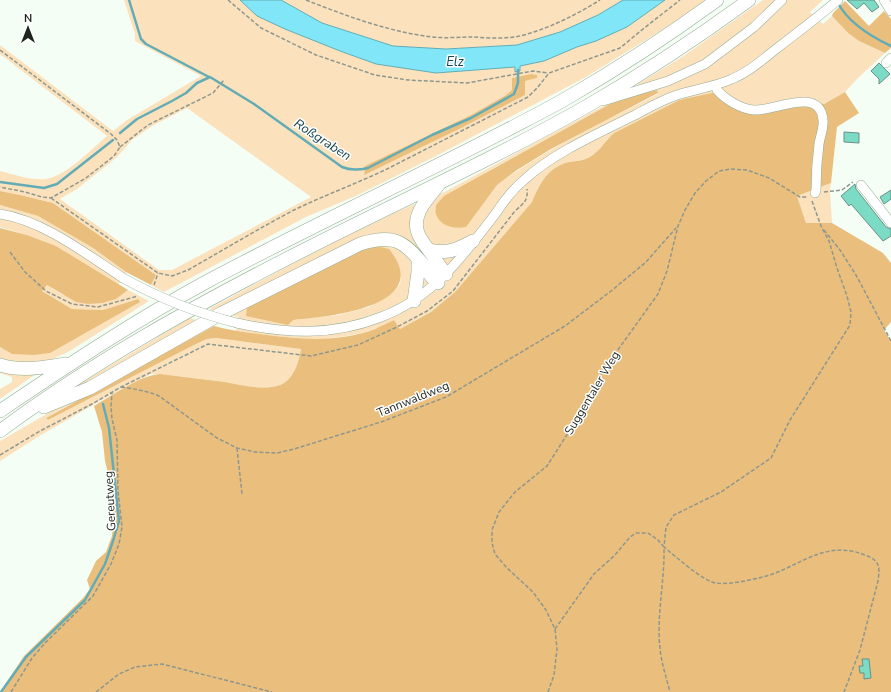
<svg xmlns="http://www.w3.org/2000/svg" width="891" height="692" font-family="'Nunito Sans',sans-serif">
	<rect width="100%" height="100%" fill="#f5fef5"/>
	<path fill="#fbe2bd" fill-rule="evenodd" d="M124 0H240L257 16 285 29 340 51 376 64 436 73 515 67 520 71 519 66 544 61 577 47 596 41 627 27 665 0H706L670 25 586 77 440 154 358 195 306 217 164 292 151 285 156 275 53 203 20 195 0 191V171C12 174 34 181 46 179 68 175 91 149 107 136L0 54V45L113 131 127 120 201 76 135 41V34ZM531 74 536 78 525 81 524 95 364 174 365 167 471 115 506 95 512 90 513 78ZM187 108 311 197 172 270H159L60 199 77 189 117 157 132 140 152 126Z
		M281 0H623L598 15 560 32 517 45 447 49 393 46 322 23Z
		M763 0H823L810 12 823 24 832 16 848 33 859 41 885 53 859 77 845 92 824 104 816 103 772 109 680 99 614 133C605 141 600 151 590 157 583 161 576 161 569 162 548 167 540 183 532 202L455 292 431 312 400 329 394 320C388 323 381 327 374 329 330 345 281 337 236 331L238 317 209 309C260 281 312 253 365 227 388 216 411 204 437 196L618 98 637 92 638 84 682 57ZM657 90 658 94C603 122 547 148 497 185L485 173 619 99ZM401 277 400 284 395 290 369 307 338 315 293 320Z
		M831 183 830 192 832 223H806L797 196Z
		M0 205 38 216 93 248 126 272 118 285 56 246 27 235 0 227Z
		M47 285 63 295 116 299 128 290 149 301 68 352 48 361 31 373 33 376 0 399V389L12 382V377L0 373V347L12 354 138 299 103 310 72 309 42 291Z
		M190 318 214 326 58 411 46 418 48 420 196 344 207 339 216 338 301 349C299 361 294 380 280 385 262 391 243 385 225 382 203 379 182 377 160 374H151L114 393 41 435 0 461V441L83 393 78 385Z"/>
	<path fill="#eabf7d" d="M845 1 869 26 884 11 891 19V48L885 53 859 41 848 33 832 16 833 13Z
		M531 74 537 75V78L525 81V95L461 128 364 175 365 166 471 115 506 95 512 90V78Z
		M657 90 658 93 551 149 517 170 497 185 466 227C455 229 440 227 436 214 435 212 436 208 436 205L444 196 619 99Z
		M717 92 755 111 816 103 824 104 845 92 859 113 837 127 831 183 797 196 806 223H832L883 253 891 263V322L884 330 891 341V692H0L24 656 83 598 90 589 87 580 96 561 106 552 112 536 113 521 110 481 105 461 102 432 94 406C111 396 141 375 160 374 182 377 203 379 225 382 243 385 262 391 280 385 294 380 299 361 301 349L216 338 207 339 196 344 48 420 46 418 214 326C228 330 244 332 259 334 296 339 339 343 375 329 381 326 388 323 394 320L400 329 431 312 455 292 532 202C540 183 548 167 569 162 576 161 583 161 590 157 600 151 605 141 614 133L679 100Z
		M0 191 20 195 53 203 156 275 151 285 126 272 93 248 38 216 0 205Z
		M0 228 27 235 56 246 128 290 116 299 102 303 88 304 76 302 47 285 42 291 72 309 103 310 138 299 140 302 50 353 34 355 12 354 0 347Z
		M372 245 389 249C436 307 328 317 293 320L288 325 246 316 247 307Z"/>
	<path fill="#81e6f7" stroke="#63acb5" d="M240 0H281L322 23 393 46 446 49 517 45 560 32 598 15 623 0H665L627 27 596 41 577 47 544 61 520 66V71L515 72V67L436 73 376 64 340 51 285 29 257 16Z"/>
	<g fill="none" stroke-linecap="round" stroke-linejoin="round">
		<path stroke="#63acb5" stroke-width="2.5" d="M129 0 141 39 146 44 209 77
			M838 3C848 22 872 37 891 46
			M120 133 137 119 172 101 186 93 197 83 210 77 254 104 342 167C351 171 359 170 368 168L432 135 471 118 514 94 518 83V70
			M0 182 44 188 57 184 113 140
			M1 692 26 657 85 600 105 564 113 541 119 521 109 428 103 404"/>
	</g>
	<path fill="#7bdbc4" stroke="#6d8f86" d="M847 0H874L879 7 872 12 864 3 857 9Z
		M879 63 890 74 879 84V79L871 71Z
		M844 132 859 133V143L844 142Z
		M855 184 856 189 886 227 891 229V236L883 241 851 204 849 206 841 196Z
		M891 190V199L884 204 880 197Z
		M862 659H869L871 678 864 679V673H860L859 666H863Z"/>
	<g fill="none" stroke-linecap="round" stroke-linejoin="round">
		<defs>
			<path id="minor" d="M884 0 891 11
				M886 63 891 58
				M717 90C726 100 741 109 754 110 773 112 820 85 823 120 824 129 820 136 819 144 817 159 816 174 816 190L815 193
				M603 101 668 81 705 64 754 27 782 0
				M861 185 891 223
				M0 214C44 221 86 254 123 278
				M237 323C286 334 333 336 381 317 434 297 463 256 496 213 504 201 513 189 524 180 553 153 599 133 635 115 648 108 662 100 677 95 695 89 714 87 732 79 749 72 762 60 776 49 797 33 818 17 838 0"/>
			<path id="highway" d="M439 184C432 194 421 204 418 215 413 229 420 239 428 249 434 257 439 266 446 274
				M429 250C448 254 456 250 473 241
				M414 301 418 272V259
				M0 365C22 372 44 367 66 364
				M44 407 90 388 222 313 360 244C393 234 404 240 424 266 428 272 432 279 438 283
				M0 411C68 365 136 320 208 281 307 228 409 181 509 129 528 119 548 109 567 98 619 68 669 35 717 0
				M0 431C94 361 198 304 302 251 398 202 496 158 589 105 644 73 697 38 749 0"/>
		</defs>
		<use href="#minor" stroke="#95ab94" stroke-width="10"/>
		<use href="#highway" stroke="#95ab94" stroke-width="14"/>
		<path stroke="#8e978e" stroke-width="1.5" stroke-dasharray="4 2" stroke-linecap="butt" d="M228 0 261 28 316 55 375 75 408 80 467 83 533 71 548 73
			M306 0C344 15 384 30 425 36 441 39 458 37 474 37 489 38 505 39 520 36 548 29 576 15 600 0
			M0 50 111 134 117 140 120 147 114 156 86 178 51 198 42 197 25 192 0 187
			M120 147 148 125 213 93 224 80
			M824 192 842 190 853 182
			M51 198 158 273 172 276 188 270C223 250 258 229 294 210 325 195 358 183 389 168L528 97 538 87 549 73 620 48 643 29 680 0
			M812 201 821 226 829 241 837 268 847 296 851 312 850 325 790 420 771 458 721 492 674 515 666 527 664 547C675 556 704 582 716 583 731 585 756 579 770 575 804 563 827 540 865 555 880 561 880 566 878 581L860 650 844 692
			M824 230 840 250 856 275 891 341
			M10 252 25 272 46 291 72 304 98 307 138 296
			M154 285 158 273
			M121 387C135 389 147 391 159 396L217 438 237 448 255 452 277 453 294 449 381 422 446 397 565 326 611 291 645 263 676 228
			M237 448 242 494
			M0 455 40 431 92 404 121 387 208 344 311 356 358 345 397 327 427 311 453 291 515 211C524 203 528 201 527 189
			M555 629 594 574 615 555 630 537 636 533H648L658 540 664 547C665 583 655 620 661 656 663 668 667 680 670 692
			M11 692 32 658 45 643 93 596 111 564 119 544 122 527 118 491 117 440 112 419 111 407 112 392
			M96 692 119 674 135 667 162 664 272 692
			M548 692 554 675 557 649 555 629 546 610 533 592 507 568 495 554 492 543V530L499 512 515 492 547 466 568 433 602 372 658 294 667 271 678 226 685 210 695 193 706 181 719 171 731 169 747 170 769 178 800 197H808"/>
		<use href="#minor" stroke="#fff" stroke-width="9"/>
		<use href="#highway" stroke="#fff" stroke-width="13"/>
		<defs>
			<path id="minor-bridge" d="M123 278C159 298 196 313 237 323"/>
		</defs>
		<use href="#minor-bridge" stroke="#95ab94" stroke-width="10" stroke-linecap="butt"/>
		<use href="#minor-bridge" stroke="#fff" stroke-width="9"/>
	</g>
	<g text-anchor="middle" stroke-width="3" stroke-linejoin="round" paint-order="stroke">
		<g font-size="12" fill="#1d251c" stroke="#fff">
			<text transform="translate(592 393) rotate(-59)" y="4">Suggentaler Weg</text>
			<text transform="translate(413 399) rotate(-22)" y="4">Tannwaldweg</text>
			<text transform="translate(110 501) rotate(-93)" y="4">Gereutweg</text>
		</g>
		<g font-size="13" font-style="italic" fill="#17454c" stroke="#fff">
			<text x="455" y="66">Elz</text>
			<text transform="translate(323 139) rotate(33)" y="5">Roßgraben</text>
		</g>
	</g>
	<g transform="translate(28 28)" stroke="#ffffff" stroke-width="3" paint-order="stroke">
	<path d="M0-3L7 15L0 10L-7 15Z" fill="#1d251c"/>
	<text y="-6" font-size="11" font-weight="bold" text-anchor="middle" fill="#1d251c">N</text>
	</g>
</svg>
